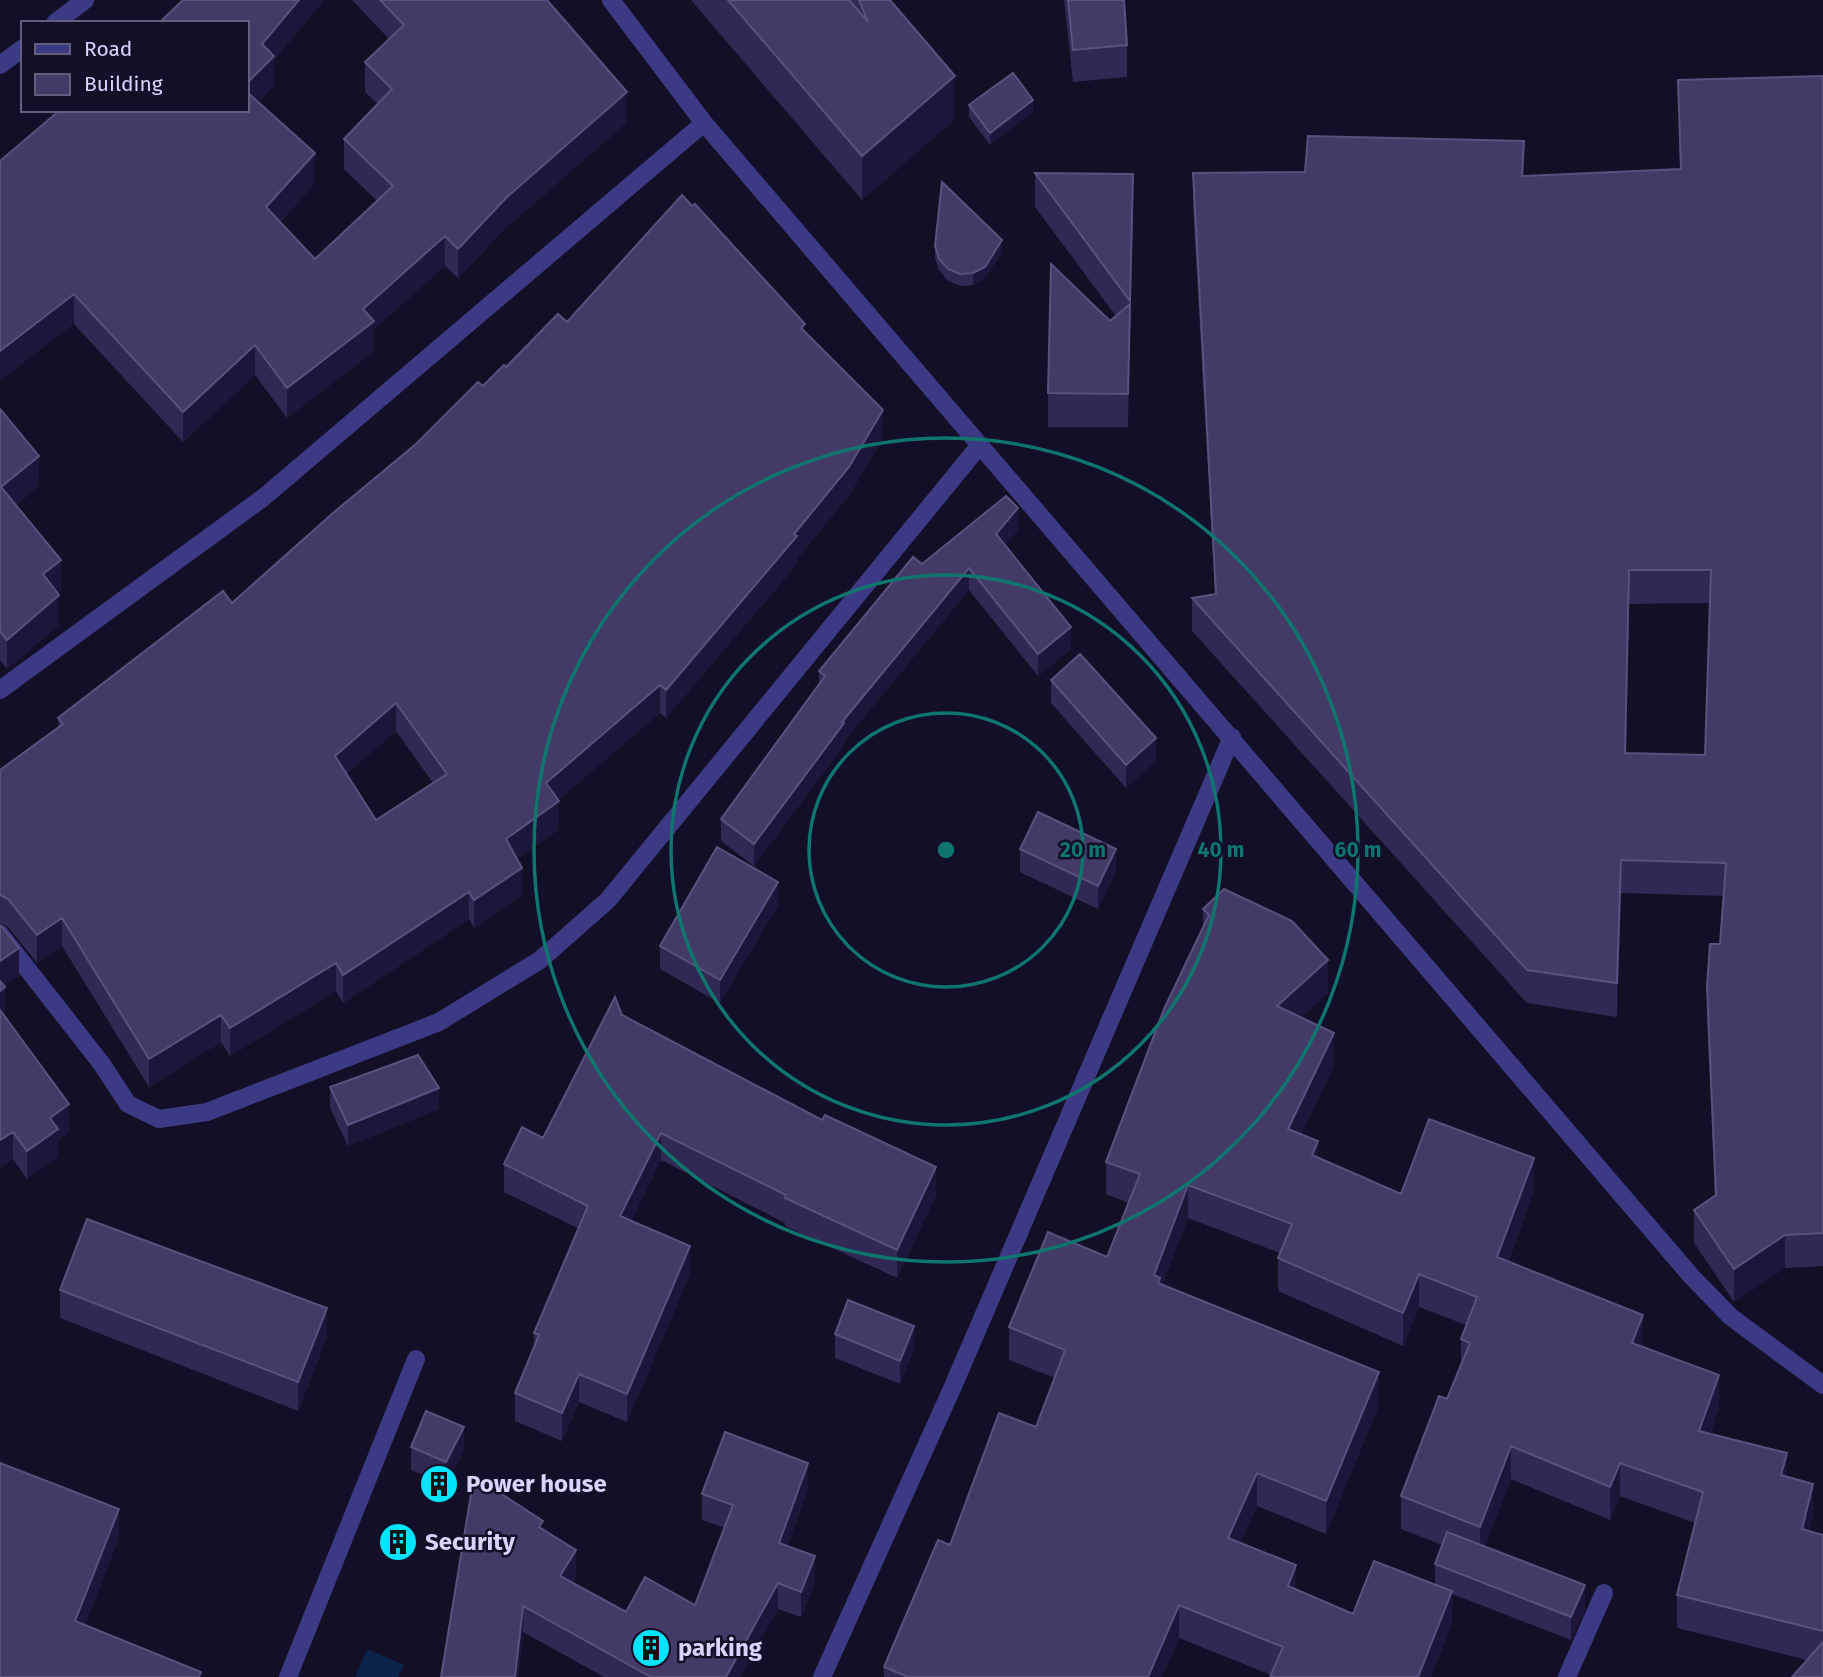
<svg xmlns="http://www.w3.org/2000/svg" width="1823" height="1677" font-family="'Fira Sans',sans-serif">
	<rect width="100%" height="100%" fill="#130f26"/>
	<path fill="#0c2248" d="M367 1649 404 1665 398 1677H355Z"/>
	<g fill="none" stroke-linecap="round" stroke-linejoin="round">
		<path stroke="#3d3a85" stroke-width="18" d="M611 0 704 123 1692 1277 1731 1317 1823 1385
			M55 23 85 0
			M0 65 23 48
			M0 690 264 497 704 123
			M0 934 101 1063 128 1104 159 1119 207 1112 439 1022 540 960 608 900 980 445
			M288 1677 416 1359
			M822 1677 954 1384 1232 737
			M1567 1677 1604 1593"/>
	</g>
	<path fill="#312854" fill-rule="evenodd" d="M183 0H324L274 60V86L258 102 315 183 280 222 315 259 377 201 344 169V139L378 104 365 92V62L389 39 352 0H547L627 122 506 228 458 278 445 266 374 329V351L287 418 255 375 183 442 74 324 0 161 247 110Z
		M691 0H890L955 119 862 200Z
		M1064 0H1124L1127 45V77L1073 82Z
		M1823 76V1266L1785 1268 1734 1302 1694 1243V1210L1715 1196 1707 1019V986L1720 944 1724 896 1621 893 1617 1017 1527 1003 1192 631V598L1215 594 1193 206V173L1524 176 1680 169 1678 80ZM1710 603 1705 755 1626 753 1629 604Z
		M969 105 1033 112 990 145 969 117Z
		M1035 173 1133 208 1128 427H1048V393L1110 321 1116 316 1035 207Z
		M935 246 1002 252 985 278 973 285 960 286 948 281 939 270 935 258Z
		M567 322 805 331 883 438 849 495 797 559V564L666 718 660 713 558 800 559 829 517 859 522 895 474 928 469 919 343 1003 336 991 230 1056 221 1042 149 1087 62 946 37 963 8 927 0 923V770L58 728V718L232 603 483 386 506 367ZM396 731 433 783 376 820 346 774Z
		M0 409 39 485 16 505 61 590 57 592 59 625 7 669 0 660Z
		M1018 530 1005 545 1071 649 1038 676 969 590 844 741V745L754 866 721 841V819L819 684V671L922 564Z
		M1051 680 1156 761 1126 788 1051 703Z
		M1020 849 1116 872 1098 909 1020 872Z
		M778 905 720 1003 660 969V946Z
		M1203 909 1328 993 1301 1017 1334 1066 1301 1134 1318 1157 1401 1194 1534 1191 1508 1262 1643 1346 1719 1408 1710 1434 1787 1477 1813 1517 1809 1531 1823 1535V1677L1807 1660 1677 1628V1595L1695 1523 1620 1496 1610 1520 1511 1479 1485 1546 1585 1609 1571 1640 1452 1594V1624L1431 1677H1270L1271 1675 1179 1638 1162 1677H884V1667L950 1545 1036 1427 1055 1378 1009 1360V1327L1107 1257 1128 1203 1106 1194V1162L1203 928ZM1188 1218 1280 1253 1278 1258V1291L1403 1346 1419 1307 1466 1325 1461 1339V1365L1447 1399 1401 1496V1529L1442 1545 1435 1564V1585L1353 1614 1296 1590 1240 1543 1257 1506 1326 1534 1379 1405 1162 1285Z
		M0 925 19 976 4 986V1016L69 1132 58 1140V1157L27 1179 13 1159 0 1168Z
		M622 1015 936 1195 897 1278 785 1226V1223L661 1160 631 1221 690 1274 627 1422 579 1402 562 1441 515 1421V1393L534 1349V1333L579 1229 504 1192V1164L543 1138Z
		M330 1087 439 1109 348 1146 330 1108Z
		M60 1290 327 1337 298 1411 60 1318Z
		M835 1334 914 1349 900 1384 835 1358Z
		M411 1447 464 1450 446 1485 411 1470Z
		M808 1489 787 1546 815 1582 801 1617 778 1609 740 1677H604L523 1632 518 1677H441L543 1530 576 1576 572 1583 626 1612 695 1605 725 1528 702 1520V1494Z"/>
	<path fill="#1d163a" d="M299 0H324L274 60V86L242 117 247 110V83L262 44Z
		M955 76V119L862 200V156Z
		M627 92V122L506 228 458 278V249L506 198Z
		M1033 100V112L990 145V133Z
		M1524 141V175L1522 209V176Z
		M315 153V183L266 237V207Z
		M1133 174V208L1130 335V301Z
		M445 236V266L374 329V351L287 418V388L363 309Z
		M1002 240V252L985 278 973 285V273Z
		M74 294V324L0 381V351Z
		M1130 304V338L1128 427V394Z
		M255 345V375L183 442V412Z
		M883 410V438L849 495 797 559V564L666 718V690L794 534Z
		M39 456V485L1 517V487Z
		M1018 508V530L996 556V534Z
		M61 560V590L43 604V574Z
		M969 568V590L844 741V745L754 866V844L842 722Z
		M1629 570V604L1625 786V753Z
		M59 595V625L7 669V640Z
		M1071 627V649L1038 676V654Z
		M660 685V713L547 810 559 801V829L506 867V839L546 783Z
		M396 703V731L335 784V756Z
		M1156 738V761L1126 788V765Z
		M1116 849V872L1098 909V886Z
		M1621 860V893L1617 1017V983Z
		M522 868V895L474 928V900Z
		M778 882V905L720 1003V980Z
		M469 892V919L343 1003V975Z
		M62 918V946L37 963V935Z
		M19 948V976L0 989V961Z
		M1328 960V993L1277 1038V1006Z
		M336 963V991L230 1056V1028Z
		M5 987V1015L0 1019V991Z
		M221 1015V1042L149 1087V1059Z
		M1334 1033V1066L1288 1162V1129Z
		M439 1088V1109L348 1146V1125Z
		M69 1104V1132L58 1140V1157L27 1179V1151L50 1118Z
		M13 1132V1159L0 1168V1140Z
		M661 1133V1160L620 1244V1216Z
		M1318 1141V1173L1312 1155Z
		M1534 1158V1191L1497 1290V1257Z
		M936 1167V1195L897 1278V1250Z
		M1188 1185V1218L1160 1291 1154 1275Z
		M1785 1235V1268L1734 1302V1269Z
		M690 1246V1274L627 1422V1394Z
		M1419 1274V1307L1403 1346V1313Z
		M327 1308V1337L298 1411V1382Z
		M1643 1315V1348L1632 1343Z
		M914 1326V1349L900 1384V1361Z
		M1379 1372V1405L1326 1534V1501Z
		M579 1374V1402L562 1441V1413Z
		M1719 1375V1408L1699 1464V1431Z
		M464 1427V1450L446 1485V1462Z
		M1511 1446V1479L1480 1560V1527Z
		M1787 1453V1486L1781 1475Z
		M808 1463V1489L779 1568V1543Z
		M1620 1463V1496L1610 1520V1487Z
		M1257 1473V1506L1228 1571V1538Z
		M1813 1484V1517L1802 1562V1529Z
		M119 1509V1539L75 1651V1621Z
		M576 1550V1576L560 1602V1576Z
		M815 1556V1582L801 1617V1592Z
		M1296 1565V1598L1288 1586Z
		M778 1583V1609L740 1677H726Z
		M1585 1585V1609L1571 1640V1617Z
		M1452 1591V1624L1431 1677H1418Z
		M1179 1605V1638L1162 1677H1148Z
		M523 1606V1632L518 1677H515Z"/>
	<path fill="#433a66" stroke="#5a527e" stroke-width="2" fill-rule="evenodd" d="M183 0H299L262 44 274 56 247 83V23H159Z
		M380 0H547L627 92 506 198 458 249 445 236 363 309 374 321 287 388 255 345 183 412 74 294 0 351V161L60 110H247V92L315 153 266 207 315 259 393 186 344 139 392 89 365 62 404 25Z
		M728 0H849L868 22 859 0H890L955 76 862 156Z
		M1068 0H1124L1127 45 1073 50Z
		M1013 73 1033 100 990 133 969 105Z
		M1823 76V1233L1785 1235 1734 1269 1694 1210 1716 1195 1707 986 1710 944H1720L1726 863 1621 860 1617 983 1527 970 1192 598 1216 594 1193 173 1305 172 1308 136 1524 141 1522 176 1681 169 1678 80ZM1629 570H1711L1705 755 1625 753Z
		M1035 173 1133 174 1130 301Z
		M942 182 1002 240 985 267 973 273 960 274 948 269 939 259 935 246Z
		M682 195 692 206 695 204 805 324 801 328 883 410 849 467 794 534 797 536 666 690 660 685 546 783 559 801 506 839 522 868 474 900 469 892 343 975 336 963 230 1028 221 1015 149 1059 62 918 37 935 8 899 0 895V770L63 724 58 718 223 591 232 603 333 513 416 444 478 382 483 386 504 365 506 367 558 314 567 322ZM396 703 447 774 376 820 335 756Z
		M1051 264 1110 321 1130 304 1128 394 1048 393Z
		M0 409 39 456 1 487 61 560 43 574 59 595 7 640 0 631Z
		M1006 496 1018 508 996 534 1071 627 1038 654 969 568 842 722 844 723 754 844 721 819 825 676 819 671 913 557 922 564Z
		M1080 654 1156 738 1126 765 1051 680Z
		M1038 812 1116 849 1098 886 1020 849Z
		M717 847 778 882 720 980 660 946Z
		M1224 889 1292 921 1328 960 1277 1006 1334 1033 1288 1129 1318 1141 1312 1155 1401 1194 1429 1119 1534 1158 1497 1257 1643 1315 1632 1343 1719 1375 1699 1431 1787 1453 1781 1475 1813 1484 1802 1529 1823 1535V1631L1677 1595 1703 1492 1620 1463 1610 1487 1511 1446 1480 1527 1401 1496 1439 1396 1447 1399 1470 1343 1461 1339 1477 1297 1419 1274 1403 1313 1278 1258 1292 1224 1188 1185 1154 1275 1160 1278 1158 1283 1379 1372 1326 1501 1257 1473 1228 1538 1296 1565 1288 1586 1353 1614 1374 1561 1452 1591 1418 1677H1270L1283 1647 1179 1605 1148 1677H908L884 1667 938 1540 950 1545 999 1413 1036 1427 1065 1350 1009 1327 1048 1232 1107 1257 1140 1174 1106 1162 1164 1009 1209 915 1203 909Z
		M0 925 19 948 0 961Z
		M0 981 5 987 0 991Z
		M615 997 622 1015 822 1120 825 1115 936 1167 897 1250 785 1198 786 1195 661 1133 620 1216 690 1246 627 1394 579 1374 562 1413 515 1393 539 1335 534 1333 588 1206 504 1164 522 1127 543 1138Z
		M0 1010 69 1104 50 1118 58 1129 27 1151 13 1132 0 1140Z
		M418 1055 439 1088 348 1125 330 1087Z
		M87 1219 327 1308 298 1382 60 1290Z
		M848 1300 914 1326 900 1361 835 1334Z
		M426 1411 464 1427 446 1462 411 1447Z
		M725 1432 808 1463 779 1543 815 1556 801 1592 778 1583 726 1677H651L523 1606 515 1677H441L474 1476 543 1521 539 1527 576 1550 560 1576 626 1612 645 1577 695 1605 733 1505 702 1494Z
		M0 1463 119 1509 75 1621 201 1672 199 1677H0Z
		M1447 1532 1585 1585 1571 1617 1435 1564Z
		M1823 1642V1677H1792Z"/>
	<g fill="none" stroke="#0f766e" stroke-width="3.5">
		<circle cx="946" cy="850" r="137"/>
		<circle cx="946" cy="850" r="275"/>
		<circle cx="946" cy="850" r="412"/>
	</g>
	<defs>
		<symbol id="building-disc" viewBox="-11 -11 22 22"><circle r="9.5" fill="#00e5ff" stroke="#130f26"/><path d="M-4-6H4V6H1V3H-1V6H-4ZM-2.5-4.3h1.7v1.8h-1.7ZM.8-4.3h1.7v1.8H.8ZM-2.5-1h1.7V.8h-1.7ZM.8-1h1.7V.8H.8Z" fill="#111"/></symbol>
	</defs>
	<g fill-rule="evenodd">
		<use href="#building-disc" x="417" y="1462" width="44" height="44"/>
		<use href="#building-disc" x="376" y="1520" width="44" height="44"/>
		<use href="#building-disc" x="629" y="1626" width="44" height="44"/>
	</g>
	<g text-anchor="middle" stroke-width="5" stroke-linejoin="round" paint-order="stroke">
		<g font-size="24" font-weight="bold" fill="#d9d4ff" stroke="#130f26" text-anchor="start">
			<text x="466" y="1492">Power house</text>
			<text x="425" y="1550">Security</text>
			<text x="678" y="1656">parking</text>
		</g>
	</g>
	<circle cx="946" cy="850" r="10" fill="#0f766e" stroke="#130f26" stroke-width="3.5"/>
	<g font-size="21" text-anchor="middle" font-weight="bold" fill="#0f766e" stroke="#130f26" stroke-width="5" stroke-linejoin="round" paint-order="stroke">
		<text x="1083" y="857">20 m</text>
		<text x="1221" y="857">40 m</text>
		<text x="1358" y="857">60 m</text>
	</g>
	<rect x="21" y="21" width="228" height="91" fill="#130f26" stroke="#625e7d" stroke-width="2"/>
	<rect x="35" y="44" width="35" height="10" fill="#3d3a85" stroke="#625e7d" stroke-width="2"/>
	<text x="84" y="56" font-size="21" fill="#d9d4ff">Road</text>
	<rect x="35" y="74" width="35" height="21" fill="#433a66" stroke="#625e7d" stroke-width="2"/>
	<text x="84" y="91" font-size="21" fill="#d9d4ff">Building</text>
</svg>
